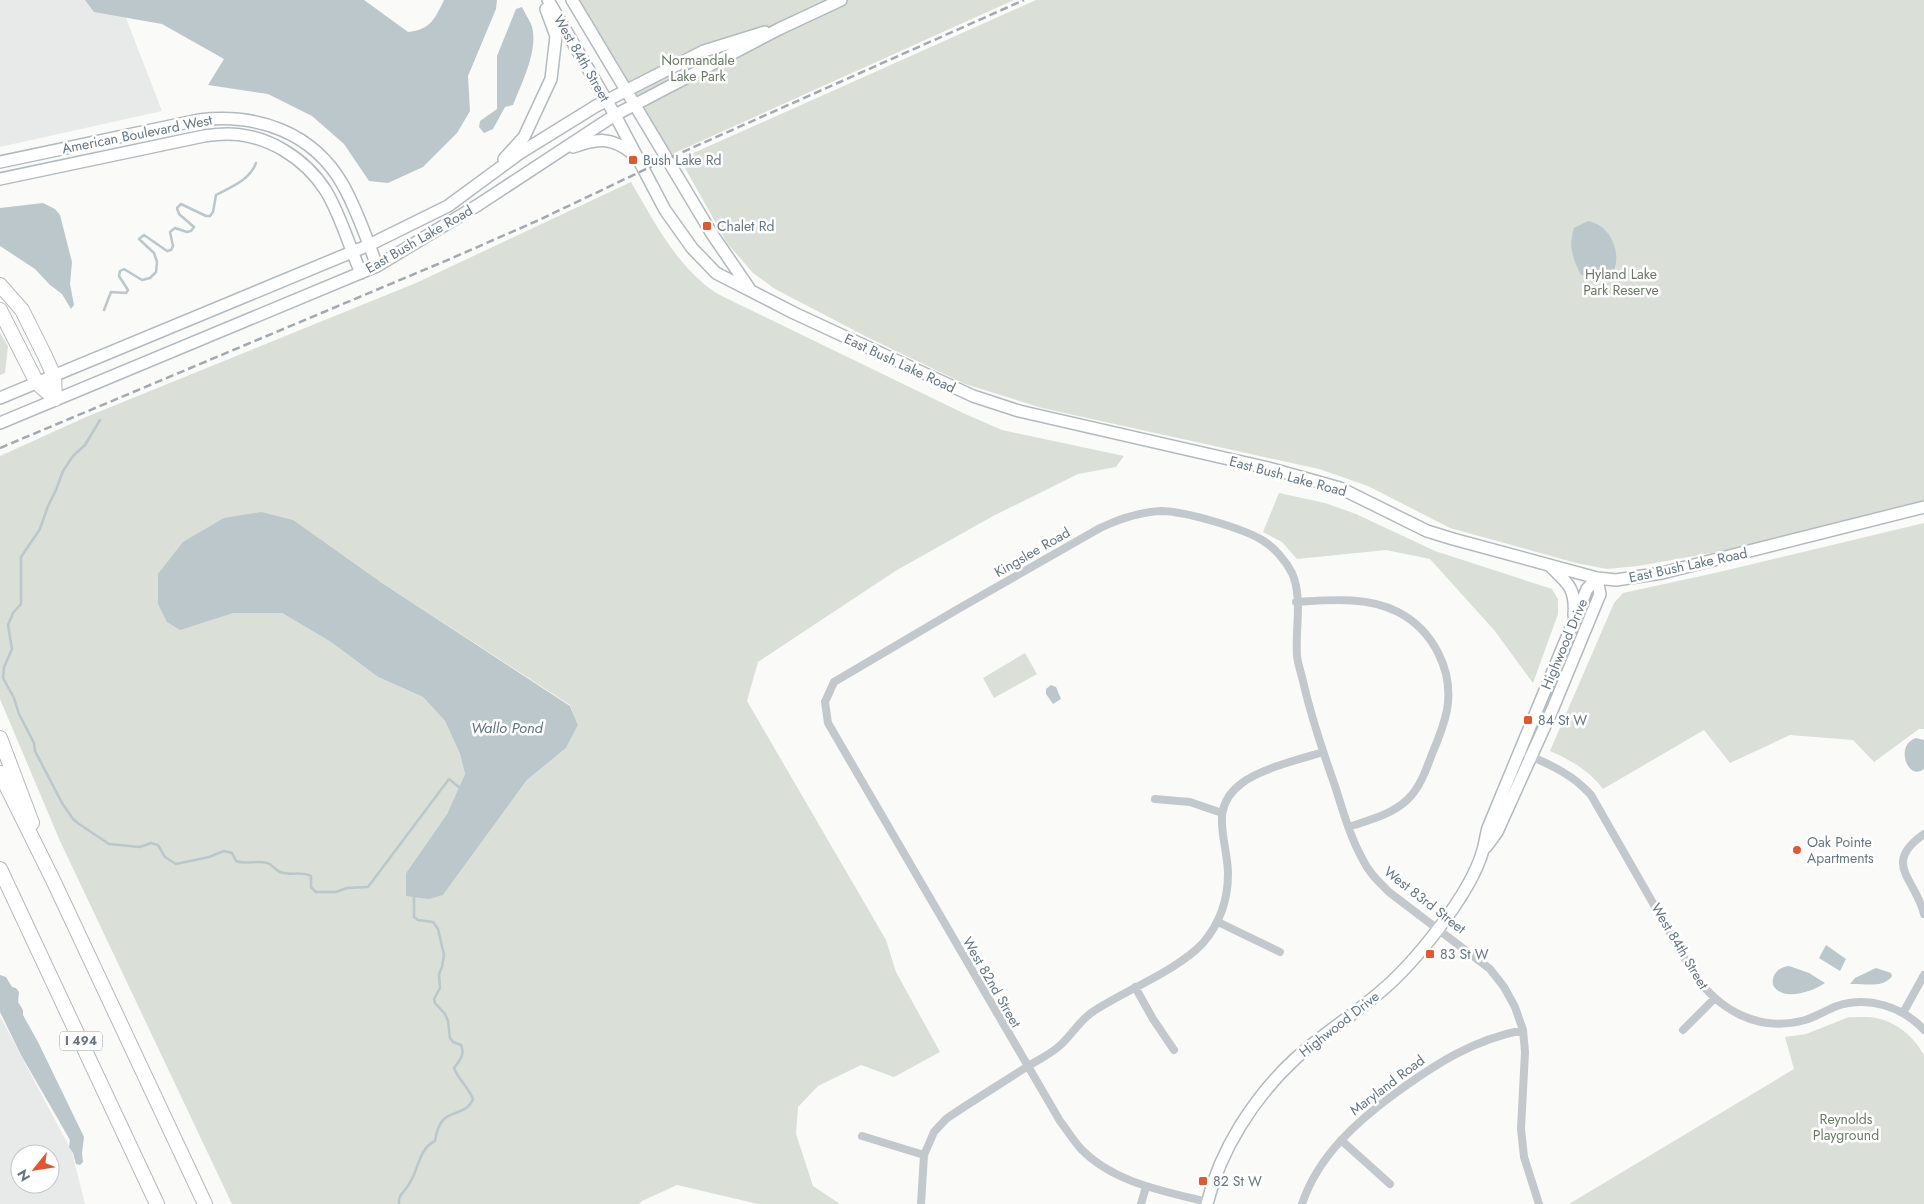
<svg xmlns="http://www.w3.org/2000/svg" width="1924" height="1204" font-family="Jost,sans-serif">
	<rect width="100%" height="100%" fill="#fafaf8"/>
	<path fill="#e8e9e9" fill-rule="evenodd" d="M0 0H119L162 111 0 147Z
		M0 1016 72 1152 85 1204H0ZM20 1154H50V1184H20Z"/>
	<path fill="#dadfd7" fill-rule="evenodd" d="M578 0H1014L670 155 619 65Z
		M1036 0H1924V500L1734 549 1638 566 1607 569 1576 563 1450 528 1368 486 1319 469 1042 408 965 384 869 338 775 289 753 273 727 243 680 159Z
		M631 182C652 218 672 257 704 284 713 292 724 297 734 302L963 413 1002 430 1124 456 1116 467 1078 474 993 516 897 570 758 662 747 701 886 940 896 972 940 1052 894 1077 861 1065 818 1086 798 1107 796 1134 813 1186 840 1204H758L677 1185 642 1201 639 1204H232L60 841 0 699V456L86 417 416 283ZM379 581 570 705 578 725 566 748 527 780 443 895 406 873 447 814 465 774 460 754 445 721 423 697 378 677 331 642 282 613H233Z
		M0 333 8 346 5 373 0 375Z
		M1279 493 1325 503 1356 514 1435 551 1552 589 1558 599V614L1533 683 1494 630 1430 559 1386 550 1297 559 1282 542 1263 532Z
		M1924 523V729H1919L1874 762 1853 740 1790 735 1730 763 1704 730 1603 789C1589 770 1570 760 1550 751L1614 603 1623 593 1715 573Z
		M1025 653 1037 674 994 698 983 678Z
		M1849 1017C1857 1018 1867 1016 1876 1018 1897 1022 1914 1037 1924 1055V1204H1569L1794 1069 1785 1037 1806 1034Z"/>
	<path fill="#bbc7cb" d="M85 0H364L408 32C430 30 435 19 444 0H497L496 9 468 76 470 111 457 133 423 167 388 183 369 181 344 144 312 116 268 94 208 85 224 59 162 24 94 12Z
		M522 7C525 14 533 24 533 32 536 55 521 85 513 105L505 107 493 129 484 133 479 127 480 121 497 109V56L516 9Z
		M43 203 55 209 60 215 72 262 70 284 74 305 71 309 62 294 50 285 35 269 0 246V208Z
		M1588 221C1612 225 1624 257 1611 276L1581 275C1573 259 1568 247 1574 228Z
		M261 512 293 520 379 581 570 706 578 725 566 748 527 780 443 895 429 899 406 896V873L447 814 465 774 460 754 445 721 423 697 378 677 331 642 282 613H233L180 630 167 622 158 604V574L183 542 224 518Z
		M1051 685 1056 687 1061 699 1053 704 1046 694V689Z
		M1916 738 1924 740V769C1908 782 1894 745 1916 738Z
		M1826 945 1846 959 1840 971 1819 958Z
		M1789 966 1809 973 1825 983C1812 992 1782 1002 1773 985 1771 974 1779 967 1789 966Z
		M1876 968 1891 973 1892 976C1883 989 1864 983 1850 984L1855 978Z
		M0 975 6 977 12 987 16 988 19 992 18 1002 23 1010V1015L38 1042 84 1137 82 1153 83 1162 80 1165 76 1164 73 1153 69 1147 70 1140 21 1055 0 1012Z"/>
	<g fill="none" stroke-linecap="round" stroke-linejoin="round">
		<path stroke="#bbc7cb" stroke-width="2.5" d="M104 310 111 292 126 293 128 290 119 276 120 271 124 269 142 280 150 278 156 272 157 262 154 253 139 239 144 235 167 251 171 250 173 246 170 232 175 228 187 232 191 231 194 227 179 214 177 208 181 204 206 216H210L213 212 216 195C231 187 250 180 256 163
			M100 420 85 445 73 456 63 471 56 490 48 506 40 529 21 557V604L13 613 8 625 12 649 4 667 3 678 14 698 19 714 34 743 35 751 62 803 73 819 79 824 109 844 140 847 151 843 158 845 165 857 176 864 209 857 224 851 232 853 236 861C246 865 257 860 267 863 272 864 275 870 280 872 290 876 301 871 311 876V887L316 892H336L347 888 368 887 449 779 460 788
			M399 1204C398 1194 405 1192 409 1184 419 1170 418 1149 435 1141 436 1134 439 1124 444 1119 453 1111 468 1113 473 1099 469 1088 458 1079 454 1068 460 1060 465 1055 461 1045L453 1042 450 1038 448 1021 445 1014 435 1003 434 999 440 988 439 974 442 967 444 955 438 929 433 922 418 920 414 917V896"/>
		<defs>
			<path id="secondary" d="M548 0 615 115 665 210 692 248 716 273 794 313 973 396 1019 411 1272 469 1340 488 1427 531 1453 539 1597 578 1616 580 1662 573 1924 507
				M572 0 712 234 749 288
				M573 147C598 138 611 137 632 153
				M504 159 524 137 551 79 556 36 546 9
				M0 162 199 120C257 113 313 132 343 185 357 210 367 239 377 266
				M0 179 204 136C211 135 219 134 227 134 267 134 305 158 326 191 341 216 349 246 361 273
				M0 398 369 245 448 206 520 153 596 106 704 51 765 32
				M0 423 377 266 478 205 615 115 779 29 841 0
				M1551 567C1568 583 1576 589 1574 615
				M1486 847 1497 832 1553 708 1600 594 1597 578
				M1207 1204C1220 1150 1254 1097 1295 1059 1321 1035 1352 1016 1379 993 1414 964 1471 894 1483 850 1485 843 1486 835 1488 828L1587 589 1597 578"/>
			<path id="highway" d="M0 285 22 310 45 356 54 376 55 399
				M0 310 37 383 55 399
				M0 738 32 823
				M0 773 53 880 205 1204
				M0 869 157 1204"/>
		</defs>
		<use href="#secondary" stroke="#b3babf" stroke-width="14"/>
		<use href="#highway" stroke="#b4b9bd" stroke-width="16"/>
		<path stroke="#c3c8cc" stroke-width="8" d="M1296 602C1329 600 1368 596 1398 612 1433 630 1454 671 1447 710 1444 725 1438 740 1432 754 1426 770 1420 788 1407 800 1391 815 1369 820 1349 827
			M1528 755C1553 766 1573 775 1591 795L1693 973C1719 1010 1758 1033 1805 1020 1816 1017 1826 1010 1837 1006 1868 996 1902 1006 1924 1030
			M1155 799 1190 802 1222 813
			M1924 834C1881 864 1916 879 1924 914
			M1218 922 1280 952
			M1135 987 1153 1019 1174 1050
			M1903 1013 1924 975
			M1683 1030 1714 999
			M862 1136 924 1155
			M1341 1140 1390 1184
			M1207 1202C1164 1191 1114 1183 1081 1149 1073 1140 1067 1130 1060 1121L828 723 825 702 834 682 958 609 1100 528C1119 519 1139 512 1161 511 1184 511 1242 528 1262 540 1274 547 1286 561 1292 573 1303 598 1295 629 1297 656 1298 664 1301 673 1303 681 1311 717 1323 752 1335 786 1343 811 1350 837 1363 860 1369 873 1379 882 1389 892L1490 969 1504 987 1515 1007 1523 1030 1525 1052 1521 1129 1524 1157 1539 1204
			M921 1204 924 1155 934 1132 946 1119C972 1101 999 1085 1025 1068 1036 1061 1047 1056 1057 1048 1071 1037 1079 1020 1094 1011 1126 990 1178 970 1203 943 1220 923 1228 900 1228 874 1228 840 1207 809 1242 783 1260 769 1300 759 1323 752
			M1141 1204 1146 1187
			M1302 1204C1318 1156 1357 1121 1397 1092 1437 1063 1473 1040 1523 1030"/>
		<use href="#secondary" stroke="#fff" stroke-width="11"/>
		<use href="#highway" stroke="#fff" stroke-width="14"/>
		<path stroke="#a2aab0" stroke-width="2.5" stroke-dasharray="8 4" stroke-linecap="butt" d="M0 448 450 259 539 220 667 159 1024 0"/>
	</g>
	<g fill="#e4572e" stroke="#fff" stroke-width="2">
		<rect x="628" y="155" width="10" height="10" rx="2.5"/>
		<rect x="702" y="221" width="10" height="10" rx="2.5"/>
		<rect x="1523" y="715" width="10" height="10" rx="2.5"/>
		<circle cx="1797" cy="850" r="5"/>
		<rect x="1425" y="949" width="10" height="10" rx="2.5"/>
		<rect x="1198" y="1176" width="10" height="10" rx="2.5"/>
	</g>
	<g text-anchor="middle" stroke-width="5" stroke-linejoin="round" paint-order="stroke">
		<rect fill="#fff" stroke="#939fa8" stroke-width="1" x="60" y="1031.5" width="42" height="19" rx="4"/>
		<g font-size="12" font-weight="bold" fill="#657683">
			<text x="81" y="1045">I 494</text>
		</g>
		<g font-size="14" fill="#657683" stroke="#fff">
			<text transform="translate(582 58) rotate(60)" y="5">West 84th Street</text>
			<text transform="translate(137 134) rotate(-11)" y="5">American Boulevard West</text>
			<text transform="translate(419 239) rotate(-30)" y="5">East Bush Lake Road</text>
			<text transform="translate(900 363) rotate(25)" y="5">East Bush Lake Road</text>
			<text transform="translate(1288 476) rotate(15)" y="5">East Bush Lake Road</text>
			<text transform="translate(1032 552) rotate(-30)" y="5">Kingslee Road</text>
			<text transform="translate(1688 565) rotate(-12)" y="5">East Bush Lake Road</text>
			<text transform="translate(1564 644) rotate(-67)" y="5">Highwood Drive</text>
			<text transform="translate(1425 900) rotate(38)" y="5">West 83rd Street</text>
			<text transform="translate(1680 946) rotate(59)" y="5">West 84th Street</text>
			<text transform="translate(992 982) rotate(60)" y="5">West 82nd Street</text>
			<text transform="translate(1339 1024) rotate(-38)" y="5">Highwood Drive</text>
			<text transform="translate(1387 1085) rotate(-37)" y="5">Maryland Road</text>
		</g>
		<g font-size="14" fill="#687a64" stroke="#fff">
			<text x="698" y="65">Normandale<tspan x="698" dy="16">Lake Park</tspan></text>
			<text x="1621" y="279">Hyland Lake<tspan x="1621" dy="16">Park Reserve</tspan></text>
			<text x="1846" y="1124">Reynolds<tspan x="1846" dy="16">Playground</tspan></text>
		</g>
		<g font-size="14" fill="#657683" stroke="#fff" text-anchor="start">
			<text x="643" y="165">Bush Lake Rd</text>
			<text x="717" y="231">Chalet Rd</text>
			<text x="1538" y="725">84 St W</text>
			<text x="1807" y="847">Oak Pointe<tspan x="1807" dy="16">Apartments</tspan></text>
			<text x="1440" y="959">83 St W</text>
			<text x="1213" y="1186">82 St W</text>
		</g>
		<g font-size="15" font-style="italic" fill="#60757c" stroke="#fff">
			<text x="507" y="733">Wallo Pond</text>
		</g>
	</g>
	<g transform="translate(35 1169) rotate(240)"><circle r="24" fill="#ffffff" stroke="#c1c8cd"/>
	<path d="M0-4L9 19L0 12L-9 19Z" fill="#e4572e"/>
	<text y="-8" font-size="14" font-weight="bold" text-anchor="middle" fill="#657683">N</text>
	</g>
</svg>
